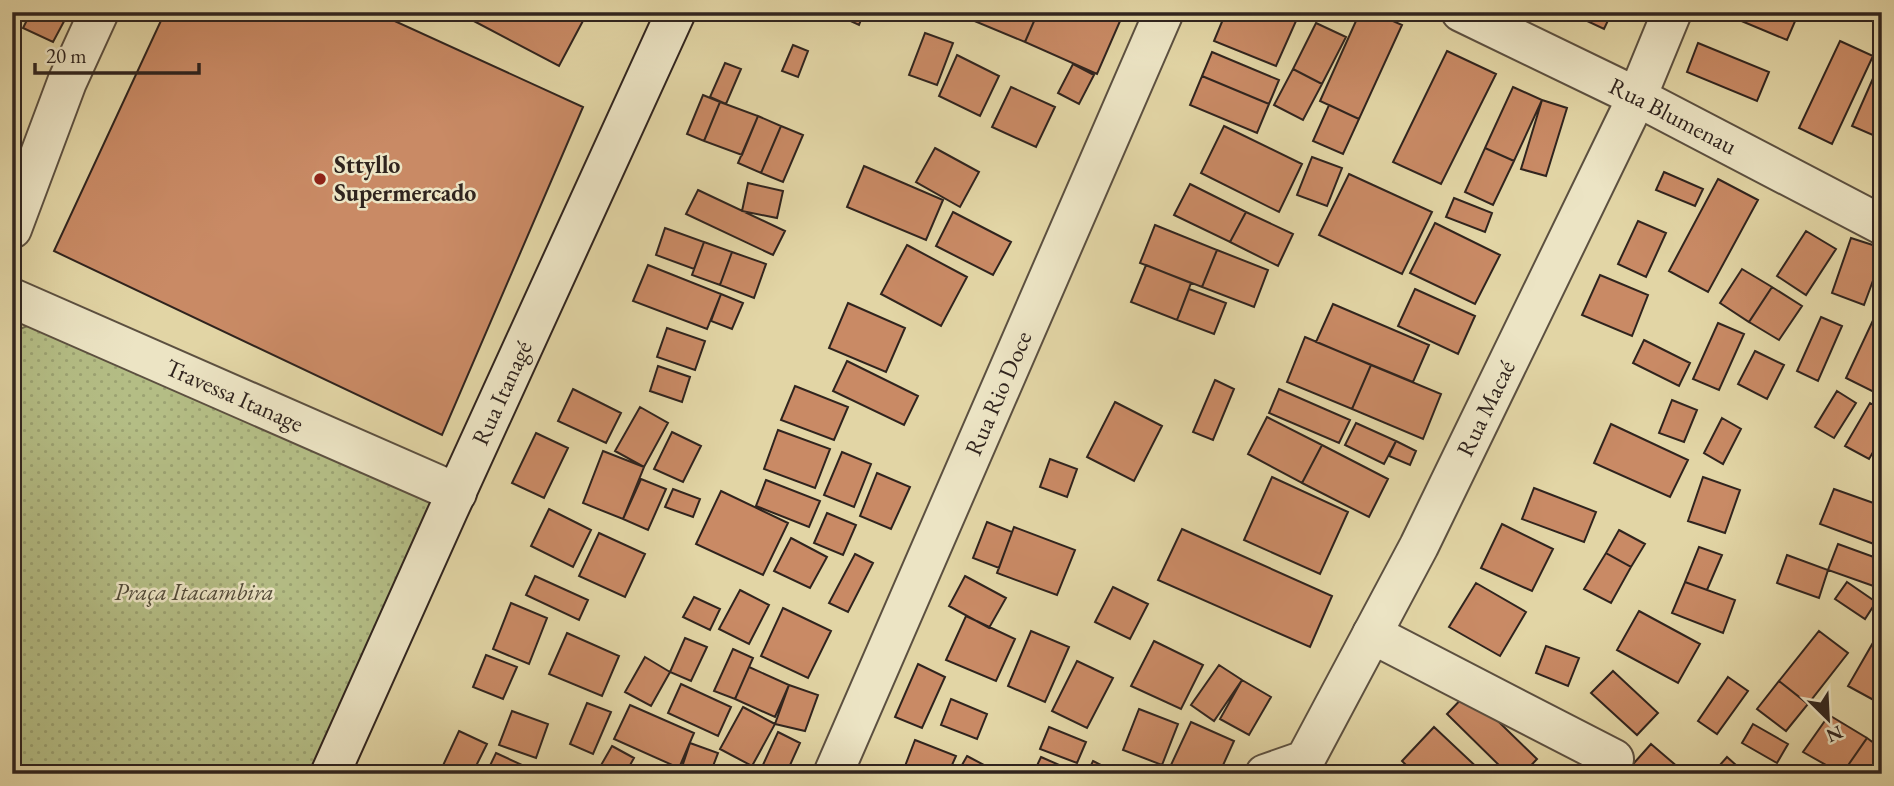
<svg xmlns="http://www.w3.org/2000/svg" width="1894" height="786" font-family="'EB Garamond',serif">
	<defs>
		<pattern id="park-dots" width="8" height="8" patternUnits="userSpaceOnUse" patternTransform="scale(1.75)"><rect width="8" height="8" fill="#b4bd85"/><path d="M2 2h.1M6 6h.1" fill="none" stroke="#9ba272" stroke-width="1.8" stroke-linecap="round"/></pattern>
	</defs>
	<rect width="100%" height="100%" fill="#e2d5a5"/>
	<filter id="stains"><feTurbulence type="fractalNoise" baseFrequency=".00286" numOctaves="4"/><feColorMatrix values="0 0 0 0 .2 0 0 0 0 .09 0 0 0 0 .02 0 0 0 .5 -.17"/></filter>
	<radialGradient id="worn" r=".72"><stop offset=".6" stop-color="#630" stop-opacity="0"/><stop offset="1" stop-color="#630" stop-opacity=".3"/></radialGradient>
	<path fill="url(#park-dots)" stroke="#727052" stroke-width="2" d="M40 321 448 511 329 774H12V332Z"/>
	<path fill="#c98a65" stroke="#30241e" stroke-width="2" d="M31 12H69L53 42 23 28Z
		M165 12H375L583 107 442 435 54 251Z
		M474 12H577L585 17 559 66 470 19Z
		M831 12H864L859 25Z
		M955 12H976L972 20Z
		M976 12H1038L1025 42 972 20Z
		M1038 12H1124L1097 74 1025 42Z
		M1226 12H1300L1276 66 1214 41Z
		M1360 12H1373L1402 25 1359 119 1320 101Z
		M1568 12H1612L1604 29Z
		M1720 12H1799L1787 40Z
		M1865 12H1882V22Z
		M1316 23 1346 37 1322 84 1293 69Z
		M925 33 953 43 937 85 909 75Z
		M1840 41 1873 56 1832 144 1799 128Z
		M1698 43 1769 72 1757 101 1687 72Z
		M793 45 808 51 798 77 782 71Z
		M1447 51 1496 74 1441 184 1393 162Z
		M1212 52 1279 80 1269 104 1202 76Z
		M957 55 999 76 980 116 939 96Z
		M1882 58V139L1852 126Z
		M725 63 741 69 726 104 710 97Z
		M1073 64 1094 75 1079 104 1058 93Z
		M1293 69 1322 84 1303 120 1274 105Z
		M1202 76 1269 104 1257 133 1190 105Z
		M1011 87 1055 107 1036 147 992 127Z
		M1513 87 1542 100 1514 161 1485 148Z
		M703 95 720 102 704 141 687 134Z
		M1542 100 1567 108 1546 176 1521 169Z
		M720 102 758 116 742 155 704 141Z
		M1329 105 1359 119 1343 154 1313 141Z
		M758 116 781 126 761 173 738 163Z
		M781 126 803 135 783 182 761 173Z
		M1224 126 1302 164 1279 212 1201 173Z
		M935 148 979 172 960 207 916 182Z
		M1485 148 1514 161 1493 205 1465 192Z
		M1312 157 1342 168 1327 206 1297 195Z
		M864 166 943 200 926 240 847 207Z
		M1664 172 1703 189 1695 206 1656 190Z
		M1349 174 1432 212 1402 274 1319 235Z
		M1718 179 1758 200 1708 292 1669 271Z
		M748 183 783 191 777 218 742 211Z
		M1190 184 1246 212 1230 242 1174 215Z
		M698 190 785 231 773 255 686 214Z
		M1454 198 1492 213 1485 232 1446 217Z
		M953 212 1011 242 993 275 936 246Z
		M1246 212 1293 234 1278 266 1230 242Z
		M1638 221 1666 233 1646 277 1618 264Z
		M1435 223 1500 255 1475 304 1410 273Z
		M1155 225 1217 250 1202 287 1140 263Z
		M665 228 704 242 694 269 656 255Z
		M1806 231 1836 249 1806 295 1777 276Z
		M1851 238 1882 248V256L1864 305 1832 293Z
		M704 242 732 252 720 285 692 275Z
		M907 245 967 277 941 326 881 294Z
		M1217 250 1268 270 1254 307 1202 287Z
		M732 252 766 264 754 298 720 285Z
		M648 265 721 294 707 329 633 301Z
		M1146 265 1191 283 1177 320 1131 302Z
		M1742 269 1772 287 1749 322 1720 303Z
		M1600 275 1648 295 1632 336 1582 315Z
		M1772 287 1802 306 1779 340 1749 322Z
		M1189 289 1226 303 1214 334 1177 320Z
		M1415 289 1475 316 1458 354 1398 326Z
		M721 294 743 303 732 329 711 321Z
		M848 303 905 328 886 372 829 348Z
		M1333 304 1429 345 1413 382 1316 342Z
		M1875 316 1882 319V396L1846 378Z
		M1821 317 1842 326 1818 381 1797 371Z
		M1718 323 1744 334 1719 390 1693 379Z
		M667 328 705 341 695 370 657 357Z
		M1305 337 1371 365 1352 409 1287 382Z
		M1644 340 1690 363 1679 386 1633 363Z
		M1755 351 1784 365 1767 399 1738 384Z
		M847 361 918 396 904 425 833 391Z
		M1371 365 1441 394 1423 439 1352 409Z
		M658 366 690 377 682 402 650 391Z
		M1215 380 1234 389 1213 440 1193 432Z
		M795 386 848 407 834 440 781 420Z
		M573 389 621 413 606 443 558 421Z
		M1279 389 1350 420 1339 443 1269 413Z
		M1837 391 1856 403 1834 438 1815 427Z
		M1672 400 1697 410 1684 442 1659 433Z
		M1115 402 1162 426 1134 481 1087 457Z
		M1870 403 1882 410V437L1869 459 1845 446Z
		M640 407 668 423 644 467 615 451Z
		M1267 417 1322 445 1302 483 1248 454Z
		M1722 418 1741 429 1723 464 1704 453Z
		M1356 423 1396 441 1384 464 1345 445Z
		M1611 424 1688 460 1670 497 1594 463Z
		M778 430 830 449 815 488 764 469Z
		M672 432 701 446 683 482 654 469Z
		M536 433 568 448 544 498 512 483Z
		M1396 441 1416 451 1410 465 1389 456Z
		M1322 445 1388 479 1369 517 1302 483Z
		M603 451 644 467 623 519 583 503Z
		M842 452 871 464 854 507 824 495Z
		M1050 459 1077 469 1067 497 1040 487Z
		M877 473 910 487 891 529 860 516Z
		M1272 477 1348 512 1320 574 1244 540Z
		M1703 477 1740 490 1725 533 1688 521Z
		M641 479 666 489 648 530 623 519Z
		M766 480 820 501 809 527 756 506Z
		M1534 488 1596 512 1584 542 1522 519Z
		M673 489 700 499 693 517 665 507Z
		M1834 489 1882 506V547L1820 524Z
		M721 491 788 523 763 575 696 544Z
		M549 509 591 530 573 567 531 546Z
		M827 513 856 525 843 555 814 543Z
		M987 522 1012 532 999 568 973 558Z
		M1502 524 1553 549 1532 591 1481 568Z
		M1014 527 1075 550 1057 595 997 573Z
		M1182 529 1332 596 1310 647 1158 580Z
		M1619 530 1645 544 1631 567 1606 553Z
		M599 533 645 554 625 597 579 576Z
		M791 538 827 557 810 588 774 571Z
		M1838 544 1882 560V589L1828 570Z
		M1699 547 1722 555 1707 590 1685 582Z
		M1606 553 1631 567 1611 603 1584 589Z
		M855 554 873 563 848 612 829 603Z
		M1787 555 1828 570 1819 598 1777 583Z
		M535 576 588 600 579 620 526 595Z
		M965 576 1006 598 989 628 949 606Z
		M1685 582 1735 600 1723 633 1672 613Z
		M1847 582 1876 602 1865 619 1835 599Z
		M1476 583 1526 612 1500 656 1449 627Z
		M1113 587 1148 604 1130 639 1095 622Z
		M740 590 769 605 749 644 719 629Z
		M694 597 720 609 710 630 683 617Z
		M511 603 547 618 529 664 493 649Z
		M783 608 831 631 808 678 761 656Z
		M1639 611 1700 644 1678 683 1617 650Z
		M966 616 1015 639 996 681 946 660Z
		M1031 631 1069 647 1045 702 1008 686Z
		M1819 631 1848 653 1808 704 1779 681Z
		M567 633 619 656 602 696 549 674Z
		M685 638 707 647 691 681 670 672Z
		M1154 641 1203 665 1181 709 1131 686Z
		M1874 641 1882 646 1881 704 1848 686Z
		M1546 646 1579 658 1568 686 1536 673Z
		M733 649 753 658 735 699 714 691Z
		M486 655 517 667 503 699 473 687Z
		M645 657 670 672 651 706 625 692Z
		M1077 661 1113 678 1087 728 1052 711Z
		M918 664 945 677 922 728 895 717Z
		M1219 665 1242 680 1214 721 1191 705Z
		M749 667 789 685 775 717 735 699Z
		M1613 671 1658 713 1637 735 1591 693Z
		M1728 677 1748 691 1717 734 1698 721Z
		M1242 680 1271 697 1249 735 1220 719Z
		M1779 681 1808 704 1786 731 1757 709Z
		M681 684 731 707 718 736 668 713Z
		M789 685 818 695 805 731 775 724Z
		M1468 692 1537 759 1523 774H1508L1447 714Z
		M951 699 987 714 977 739 941 725Z
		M587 703 611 712 593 754 570 744Z
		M630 705 694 733 679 768 614 739Z
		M743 707 775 724 752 766 720 749Z
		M1139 709 1178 724 1162 765 1123 750Z
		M512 711 548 724 536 758 499 745Z
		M1829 715 1867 738 1842 774 1803 752Z
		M1191 722 1234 741 1219 774H1192L1171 765Z
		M1753 724 1788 744 1777 763 1742 743Z
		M1049 727 1086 742 1077 763 1040 749Z
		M1434 727 1484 774H1415L1402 761Z
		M459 731 487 744 472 774H443L440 772Z
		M778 732 800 743 786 774H778L762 767Z
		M1867 738 1882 749V773L1842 774Z
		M915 740 956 756 948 774H902Z
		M690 743 718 753 710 774H700L682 767Z
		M1651 744 1686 774H1629L1626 772Z
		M612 746 634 758 625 774H596Z
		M496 753 522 765 517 774H486Z
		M967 756 1001 774H957Z
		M1041 757 1073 771 1072 774H1033Z
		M1727 757 1746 774H1712Z
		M1093 761 1119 774H1087Z
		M1795 766 1812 774H1791Z"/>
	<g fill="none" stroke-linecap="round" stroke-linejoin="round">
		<defs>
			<g id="street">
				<path id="s1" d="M1461 12 1637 97 1882 225"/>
				<path d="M12 229 67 82 99 12"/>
				<path id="s2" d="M12 298 457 493"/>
				<path d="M1372 634 1614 759"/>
				<path id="s3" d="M833 774 1164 12"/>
				<path id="s4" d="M1265 774 1305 760 1419 546 1637 97 1672 12"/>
			</g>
			<g id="secondary">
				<path id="s5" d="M330 774 448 511 676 12"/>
			</g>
		</defs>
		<use href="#street" stroke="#5c5040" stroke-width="42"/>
		<use href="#secondary" stroke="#30241e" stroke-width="42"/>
		<use href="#street" stroke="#ece4c4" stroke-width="38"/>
		<use href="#secondary" stroke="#ece4c4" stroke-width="38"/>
	</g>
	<circle fill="#8f2418" stroke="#ece4c4" stroke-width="2.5" cx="320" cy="179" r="7"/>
	<g text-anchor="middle" stroke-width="5" stroke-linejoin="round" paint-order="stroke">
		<g font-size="24" fill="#30241e" stroke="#ece4c4">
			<text dy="8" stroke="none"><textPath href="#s1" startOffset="236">Rua Blumenau</textPath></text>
			<text dy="8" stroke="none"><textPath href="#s5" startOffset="418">Rua Itanagé</textPath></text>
			<text dy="8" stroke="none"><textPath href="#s3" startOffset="415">Rua Rio Doce</textPath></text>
			<text dy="8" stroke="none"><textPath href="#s2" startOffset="243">Travessa Itanage</textPath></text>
			<text dy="8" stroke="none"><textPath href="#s4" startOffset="438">Rua Macaé</textPath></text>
		</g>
		<g font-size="24" font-weight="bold" fill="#30241e" stroke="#ece4c4" text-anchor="start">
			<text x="334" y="173">Sttyllo<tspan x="334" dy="28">Supermercado</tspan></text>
		</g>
		<g font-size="24" font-style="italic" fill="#514a38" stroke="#ece4c4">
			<text x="194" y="600">Praça Itacambira</text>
		</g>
	</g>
	<rect width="1894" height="786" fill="none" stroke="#e2d5a5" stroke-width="42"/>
	<rect x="14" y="14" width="1866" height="758" fill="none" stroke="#30241e" stroke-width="3.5"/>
	<rect x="21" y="21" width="1852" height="744" fill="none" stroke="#30241e" stroke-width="2"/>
	<g transform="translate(1828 719) rotate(156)" stroke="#ece4c4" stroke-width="5" paint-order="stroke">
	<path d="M0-5L12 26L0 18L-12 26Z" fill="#30241e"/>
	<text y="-10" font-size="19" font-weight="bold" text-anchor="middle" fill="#30241e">N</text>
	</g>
	<path d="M35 63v10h164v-10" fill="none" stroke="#30241e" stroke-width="3.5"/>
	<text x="46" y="63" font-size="21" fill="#30241e" stroke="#ece4c4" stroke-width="5" paint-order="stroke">20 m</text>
	<rect width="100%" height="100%" filter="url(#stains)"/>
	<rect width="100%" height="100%" fill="url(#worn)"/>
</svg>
